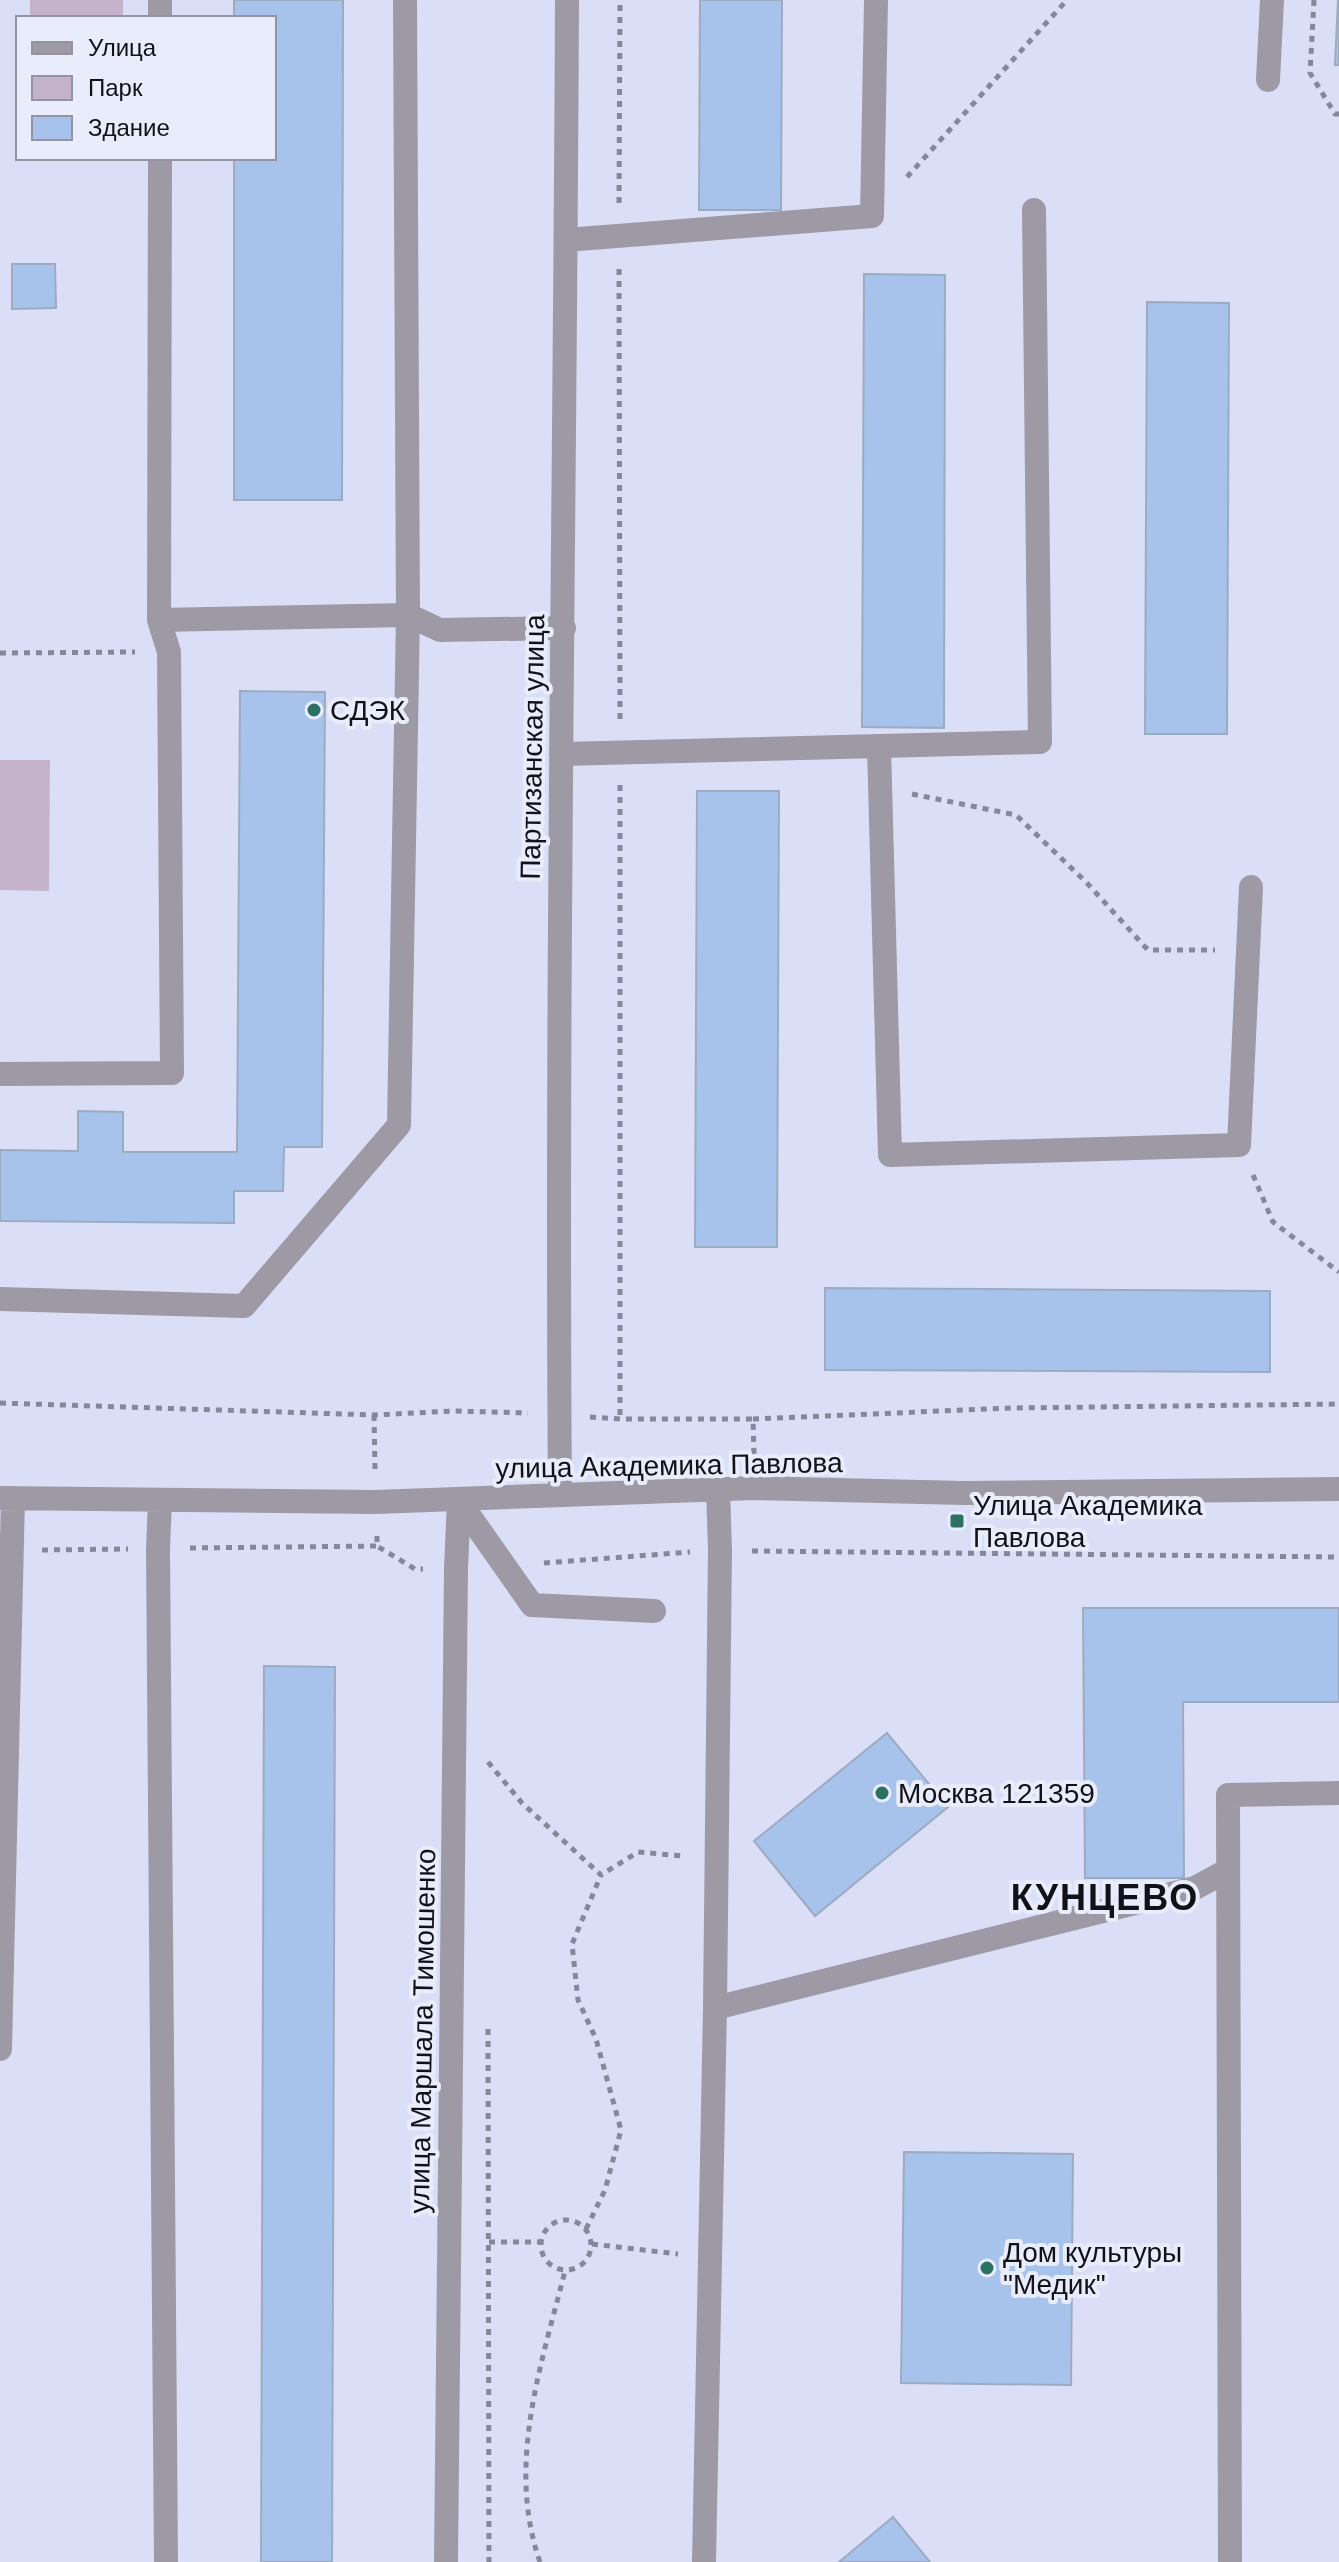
<svg xmlns="http://www.w3.org/2000/svg" width="1339" height="2562" font-family="Arial,sans-serif">
	<rect width="100%" height="100%" fill="#dadef7"/>
	<path fill="#c5b3cc" d="M30 0H123V18H30Z
		M0 760H50L49 891 0 890Z"/>
	<path fill="#a7c3ec" stroke="#9dabc0" stroke-width="2" d="M234 0H343L342 500H234V158H274V18H234Z
		M700 0H782L781 210H699Z
		M1338 0H1339V65H1335Z
		M12 264H55L56 308 12 309Z
		M864 274 945 275 944 728 862 727Z
		M1147 302 1229 303 1227 734H1145Z
		M240 691 325 692 322 1147H284L283 1191H234V1223L0 1221V1150L78 1151V1111L123 1112V1152H237Z
		M697 791H779L777 1247H695Z
		M825 1288 1270 1291V1372L825 1370Z
		M1083 1608H1339V1702H1183L1184 1878H1085Z
		M264 1666 335 1667 332 2562H261Z
		M887 1733 948 1807 815 1916 754 1841Z
		M904 2152 1073 2154 1071 2385 901 2383Z
		M893 2517 930 2562H839Z"/>
	<g fill="none" stroke-linecap="round" stroke-linejoin="round">
		<path stroke="#85889a" stroke-width="5" stroke-dasharray="6 6" stroke-linecap="butt" d="M1314 0 1310 73 1335 114H1339
			M907 177 1067 0
			M619 203 620 0
			M619 269 620 719
			M0 653 135 652
			M620 785V1419
			M912 794 1016 815 1086 882 1148 950H1215
			M1253 1175 1273 1222 1339 1272
			M0 1403 374 1415 453 1411 528 1413
			M374 1415 375 1470
			M590 1417 620 1419H753L754 1454
			M753 1419 1012 1408 1339 1404
			M377 1536V1546L415 1569H423
			M190 1548 377 1546
			M42 1550 128 1549
			M752 1551 1339 1557
			M544 1563 690 1552
			M488 1762 522 1803 601 1875 638 1852 683 1856
			M488 2029 489 2562
			M541 2245a25 25 0 1 1 50 0a25 25 0 1 1-50 0Z
			M586 2229 605 2190 621 2130 596 2039 578 2000 572 1944 601 1875
			M489 2242H541
			M592 2244 678 2254
			M540 2562C506 2465 541 2366 565 2271"/>
		<path stroke="#9d9aa5" stroke-width="24" d="M160 0V18
			M1268 80 1272 0
			M566 240 872 216 876 0
			M159 620 408 615 440 630 564 628
			M879 746 890 1155 1239 1145 1251 887
			M561 754 1040 742 1034 210
			M0 1074 172 1073 169 652 159 620 160 158
			M0 1299 244 1306 399 1125 408 615 405 0
			M560 1495C556 996 565 498 567 0
			M0 1498 375 1502 754 1488 964 1493 1339 1489
			M160 1500 158 1549 166 2562
			M459 1501 532 1605 654 1611
			M715 2008 1195 1888 1228 1870
			M0 2049 13 1498
			M446 2562 456 1568 459 1501
			M704 2562 715 2008 720 1550 718 1489
			M1230 2562 1228 1795 1339 1793"/>
	</g>
	<g fill="#2d7164" stroke="#e9ecfb" stroke-width="3">
		<circle cx="314" cy="710" r="8"/>
		<rect x="949" y="1513" width="16" height="16" rx="4"/>
		<circle cx="882" cy="1793" r="8"/>
		<circle cx="987" cy="2268" r="8"/>
	</g>
	<g text-anchor="middle" stroke-width="8" stroke-linejoin="round" paint-order="stroke">
		<g font-size="28" fill="#101119" stroke="#e9ecfb" text-anchor="start">
			<text x="330" y="720">СДЭК</text>
			<text x="973" y="1515">Улица Академика<tspan x="973" dy="32">Павлова</tspan></text>
			<text x="898" y="1803">Москва 121359</text>
			<text x="1003" y="2262">Дом культуры<tspan x="1003" dy="32">"Медик"</tspan></text>
		</g>
		<g font-size="28" fill="#101119" stroke="#e9ecfb">
			<text transform="translate(532 747) rotate(-89)" y="10">Партизанская улица</text>
			<text transform="translate(669 1465) rotate(-1)" y="10">улица Академика Павлова</text>
			<text transform="translate(422 2031) rotate(-89)" y="10">улица Маршала Тимошенко</text>
		</g>
		<g font-size="36" font-weight="bold" letter-spacing="2" fill="#101119" stroke="#e9ecfb">
			<text x="1105" y="1910">КУНЦЕВО</text>
		</g>
	</g>
	<rect x="16" y="16" width="260" height="144" fill="#e9ecfb" stroke="#9294a1" stroke-width="2"/>
	<rect x="32" y="42" width="40" height="12" fill="#9d9aa5" stroke="#9294a1" stroke-width="2"/>
	<text x="88" y="56" font-size="24" fill="#101119">Улица</text>
	<rect x="32" y="76" width="40" height="24" fill="#c5b3cc" stroke="#9294a1" stroke-width="2"/>
	<text x="88" y="96" font-size="24" fill="#101119">Парк</text>
	<rect x="32" y="116" width="40" height="24" fill="#a7c3ec" stroke="#9294a1" stroke-width="2"/>
	<text x="88" y="136" font-size="24" fill="#101119">Здание</text>
</svg>
